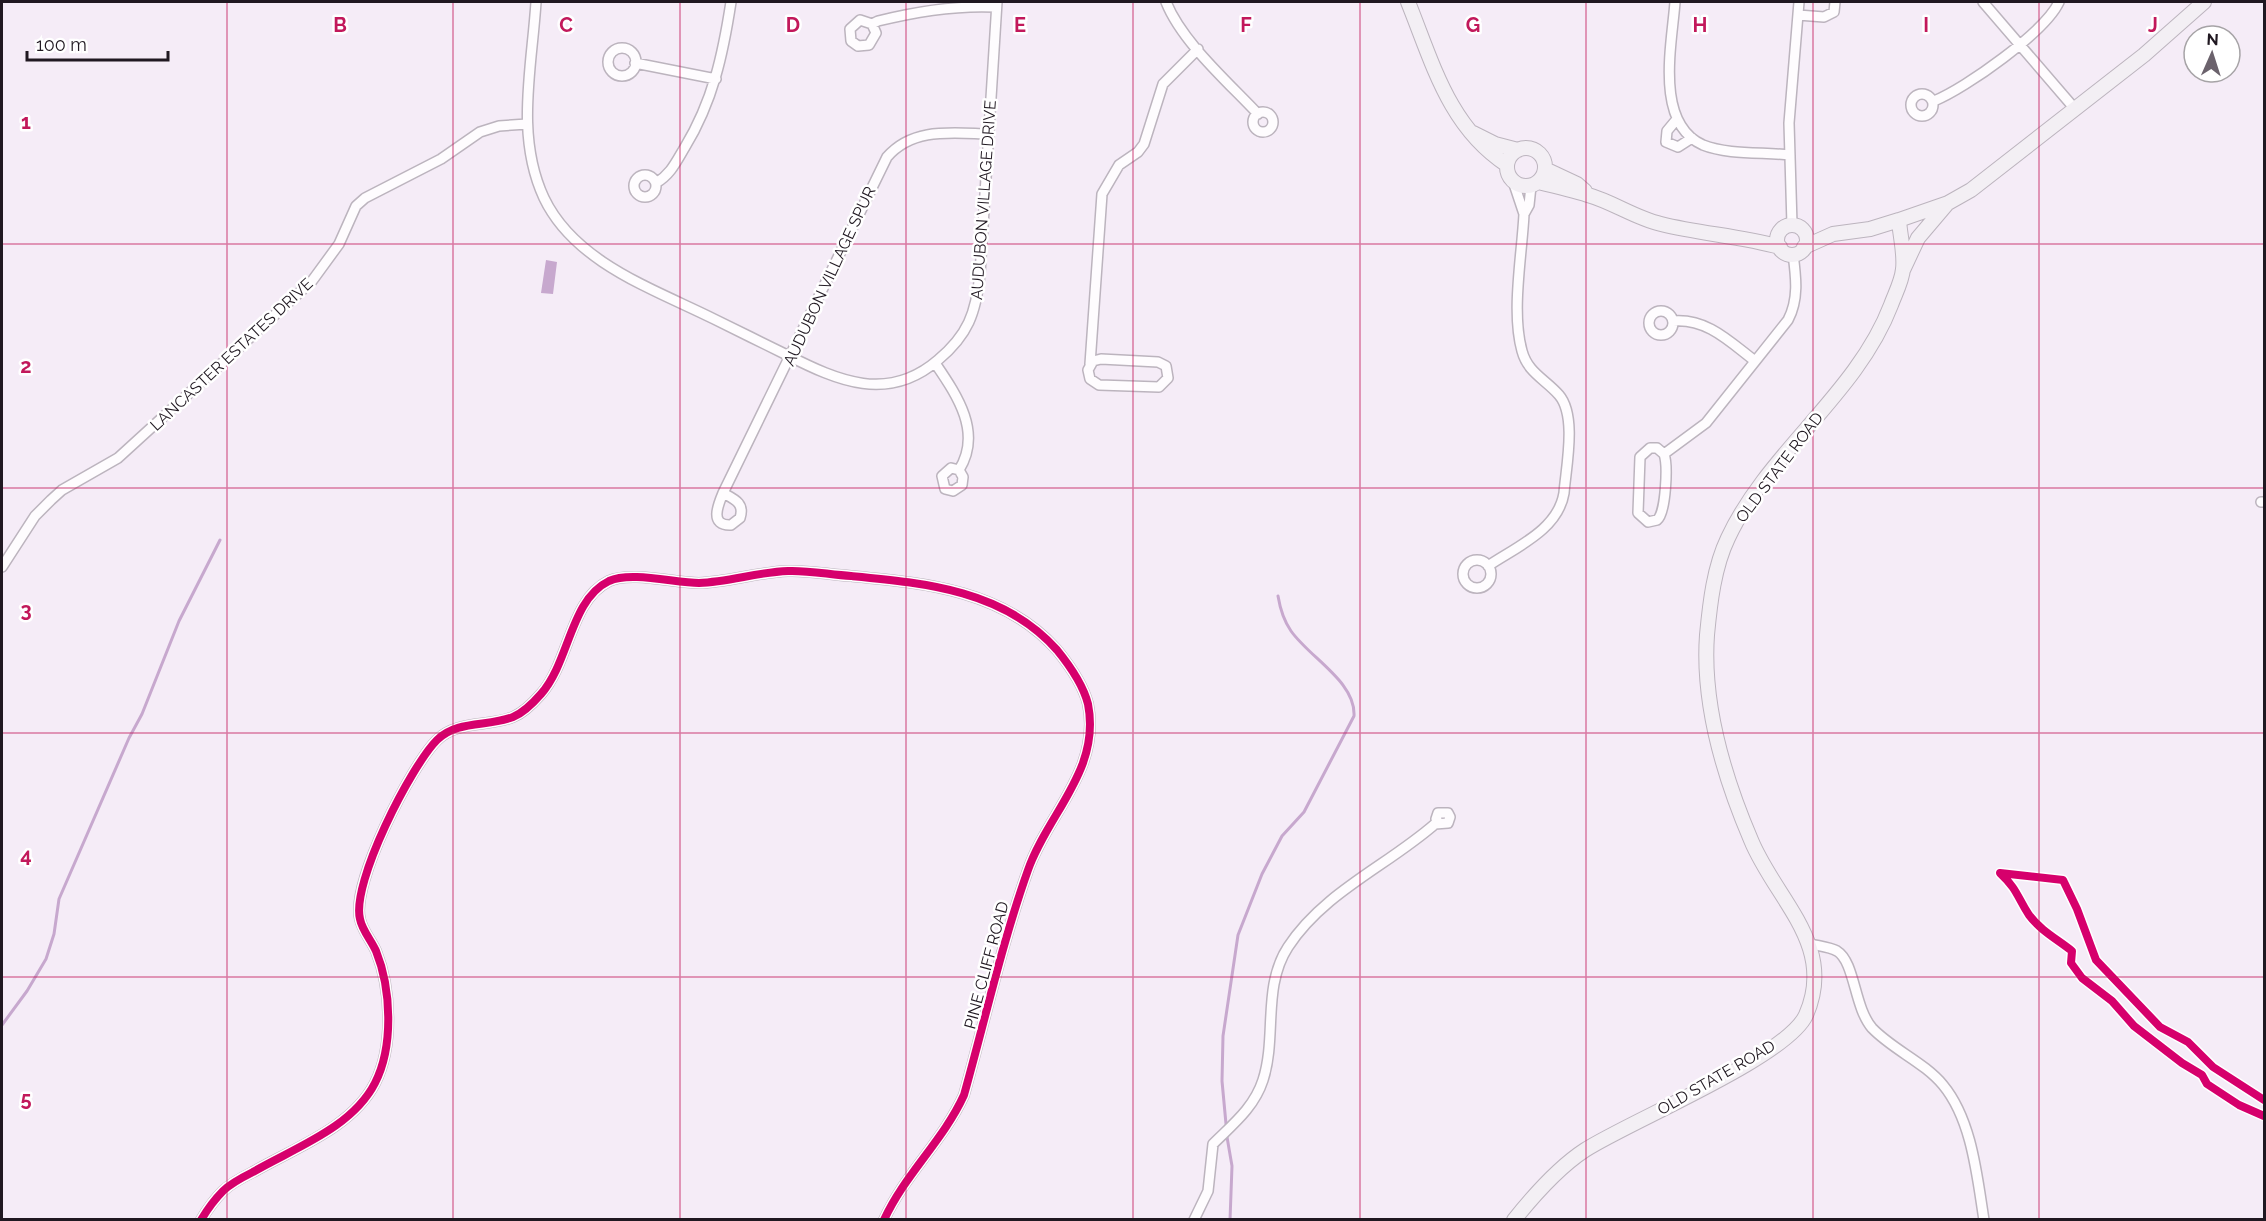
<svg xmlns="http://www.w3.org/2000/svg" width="2266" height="1221" font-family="Raleway,sans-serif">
	<rect width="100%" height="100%" fill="#f5ecf7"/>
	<path fill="#c7a8ce" d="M546 260 557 262 553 294 541 293Z"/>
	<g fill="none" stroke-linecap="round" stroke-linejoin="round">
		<path stroke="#c7a8ce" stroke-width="3" d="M2 1025 27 991 46 959 54 934 59 899 129 738 142 714 179 621 220 540
			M1226 1124 1222 1081 1223 1036 1238 935 1262 874 1282 836 1304 812 1354 716C1356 682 1310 658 1291 631 1284 621 1280 608 1278 596
			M1227 1137 1232 1166 1230 1220"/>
		<defs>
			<path id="street" d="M536 2C532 67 515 136 544 198 575 263 654 289 714 319 738 331 763 343 787 355 838 381 888 403 938 360 968 335 976 313 980 274L997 2
				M1166 2C1182 42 1228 82 1258 114
				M1675 2C1672 44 1654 123 1703 145 1728 155 1763 152 1790 155
				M1983 2 2075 109
				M1798 15 1824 17 1834 12 1835 2
				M872 24 876 33 869 45 858 46 851 41 850 29 860 20 872 24 878 21C918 11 956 5 996 7
				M608 62a14 14 0 1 1 28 0a14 14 0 1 1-28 0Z
				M635 63 716 79
				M1911 105a11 11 0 1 1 22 0a11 11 0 1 1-22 0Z
				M1934 101C1966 88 2045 32 2059 2
				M1253 122a10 10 0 1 1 20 0a10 10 0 1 1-20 0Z
				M1677 119 1667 131 1666 142 1678 147 1692 138
				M634 186a11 11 0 1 1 22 0a11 11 0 1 1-22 0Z
				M1513 181 1524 214
				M656 183C671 174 676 162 685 147 713 101 723 54 731 2
				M1792 225 1789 123 1799 2
				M1649 323a12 12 0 1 1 24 0a12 12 0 1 1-24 0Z
				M1673 321C1707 318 1730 342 1755 361
				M1101 359 1158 362 1166 366 1168 378 1159 387 1099 385 1090 379 1088 370 1093 361Z
				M935 363C956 394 983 432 959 470L951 468 942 476 945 489 953 491 962 485 963 477 959 470
				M1090 364 1102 194 1119 165 1138 152 1144 144 1163 84 1198 49
				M1664 454 1657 448H1650L1640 457 1638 513 1648 522 1657 520C1666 513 1668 465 1664 454L1706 423 1788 320C1799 299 1796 277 1793 254
				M723 493C734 499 745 503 740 518L731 525C709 526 718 505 723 493L887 157C913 127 952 133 988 134
				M2261 502H2264
				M1463 574a14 14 0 1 1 28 0a14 14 0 1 1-28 0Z
				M1488 566C1516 547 1558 530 1564 493 1566 467 1577 416 1559 395 1545 379 1528 373 1522 351 1511 312 1522 255 1524 214L1529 205 1531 186
				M2 567 35 516 51 500 62 490 118 458 312 281 339 244 356 206 365 198 441 159 480 132 499 126 527 124
				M1811 944C1819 946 1830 947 1837 951 1855 962 1854 1007 1872 1028 1893 1050 1924 1062 1943 1085 1972 1120 1977 1176 1984 1220
				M201 1220C207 1210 215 1199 223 1191 231 1183 243 1177 253 1172 294 1148 352 1128 375 1083 394 1046 391 988 376 951 371 940 362 930 360 919 351 883 411 766 437 740 457 720 488 727 513 717 523 713 534 702 541 694 570 661 570 600 609 581 631 571 675 583 699 583 729 582 758 572 788 571 808 570 831 575 851 576 925 583 1004 590 1057 650 1070 666 1083 684 1088 704 1101 770 1048 813 1028 870 1002 943 985 1020 964 1095 943 1141 905 1174 884 1220
				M1194 1220 1208 1191 1213 1144C1232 1125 1254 1108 1263 1080 1277 1037 1262 987 1288 947 1324 892 1387 866 1435 824L1448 823 1450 817 1448 813H1438L1436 819 1439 823"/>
			<path id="secondary" d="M1408 2C1433 64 1449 127 1507 165
				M1473 133 1495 144 1518 150
				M1507 167a19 19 0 1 1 38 0a19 19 0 1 1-38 0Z
				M1545 169 1577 184 1585 191
				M1538 182C1555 186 1572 190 1588 195 1613 202 1635 218 1661 224 1701 234 1741 236 1780 247
				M1777 240a15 15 0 1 1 30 0a15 15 0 1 1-30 0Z
				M1804 247 1833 234 1870 229 1899 220 1948 203 1971 190 2144 55 2204 2
				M1903 270 1918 238 1946 205
				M1514 1220C1534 1195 1559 1167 1585 1150 1630 1121 1787 1057 1806 1015 1837 945 1775 899 1751 840 1724 777 1702 704 1707 635 1710 603 1714 567 1728 538 1768 452 1857 394 1891 305 1895 294 1902 281 1903 269 1905 254 1900 236 1899 220"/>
		</defs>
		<use href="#street" stroke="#bcb4be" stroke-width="12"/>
		<use href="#secondary" stroke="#bcb4be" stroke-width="16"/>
		<use href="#street" stroke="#fefcfe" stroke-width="9"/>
		<use href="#secondary" stroke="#f3eff4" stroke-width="14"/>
		<defs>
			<path id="cycleway" d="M2264 1100 2213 1067 2188 1042 2160 1027 2096 960 2077 909 2063 880 2000 873C2018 890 2017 897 2029 915 2041 931 2057 939 2072 951L2071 963 2082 978 2112 1001 2134 1026 2182 1063 2202 1075 2207 1084 2239 1105 2264 1116
				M201 1220C207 1210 215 1199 223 1191 231 1183 243 1177 253 1172 294 1148 352 1128 375 1083 394 1046 391 988 376 951 371 940 362 930 360 919 351 883 411 766 437 740 457 720 488 727 513 717 523 713 534 702 541 694 570 661 570 600 609 581 631 571 675 583 699 583 729 582 758 572 788 571 808 570 831 575 851 576 925 583 1004 590 1057 650 1070 666 1083 684 1088 704 1101 770 1048 813 1028 870 1002 943 985 1020 964 1095 943 1141 905 1174 884 1220"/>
		</defs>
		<use href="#cycleway" stroke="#fff" stroke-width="11"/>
		<use href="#cycleway" stroke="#d6006c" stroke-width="8"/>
	</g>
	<path fill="none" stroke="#c2185b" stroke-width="1.5" stroke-opacity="0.55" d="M227 2V1220M453 2V1220M680 2V1220M906 2V1220M1133 2V1220M1360 2V1220M1586 2V1220M1813 2V1220M2039 2V1220M2 244H2264M2 488H2264M2 733H2264M2 977H2264"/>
	<g text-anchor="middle" stroke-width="5" stroke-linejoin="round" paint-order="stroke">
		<g font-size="16" fill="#201821" stroke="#fff">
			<text transform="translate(983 200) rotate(-86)" y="6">AUDUBON VILLAGE DRIVE</text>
			<text transform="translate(829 276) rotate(-65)" y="6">AUDUBON VILLAGE SPUR</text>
			<text transform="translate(231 354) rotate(-43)" y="6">LANCASTER ESTATES DRIVE</text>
			<text transform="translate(1779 467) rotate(-53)" y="6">OLD STATE ROAD</text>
			<text transform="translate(986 965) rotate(-75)" y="6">PINE CLIFF ROAD</text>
			<text transform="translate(1716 1077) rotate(-30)" y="6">OLD STATE ROAD</text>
		</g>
	</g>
	<g font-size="20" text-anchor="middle" font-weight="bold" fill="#c2185b" stroke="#fff" stroke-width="5" stroke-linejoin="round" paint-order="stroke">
		<text x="340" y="32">B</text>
		<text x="566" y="32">C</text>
		<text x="793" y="32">D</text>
		<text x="1020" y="32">E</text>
		<text x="1246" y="32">F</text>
		<text x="1473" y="32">G</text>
		<text x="1700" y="32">H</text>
		<text x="1926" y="32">I</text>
		<text x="2153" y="32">J</text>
		<text x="26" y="129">1</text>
		<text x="26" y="373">2</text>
		<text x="26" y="617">3</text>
		<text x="26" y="862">4</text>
		<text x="26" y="1106">5</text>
	</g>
	<rect width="2266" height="1221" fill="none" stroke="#201821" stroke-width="6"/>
	<g transform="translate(2212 54) rotate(3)"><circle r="28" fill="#ffffff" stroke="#a6a3a6" stroke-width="1.5"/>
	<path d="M0-4.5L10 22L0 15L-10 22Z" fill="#6b626c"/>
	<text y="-9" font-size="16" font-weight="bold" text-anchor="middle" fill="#201821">N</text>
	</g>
	<path d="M27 51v9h141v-9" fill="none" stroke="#201821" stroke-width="3"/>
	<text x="36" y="51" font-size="18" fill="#201821" stroke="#ffffff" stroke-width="4.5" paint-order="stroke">100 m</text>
</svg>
